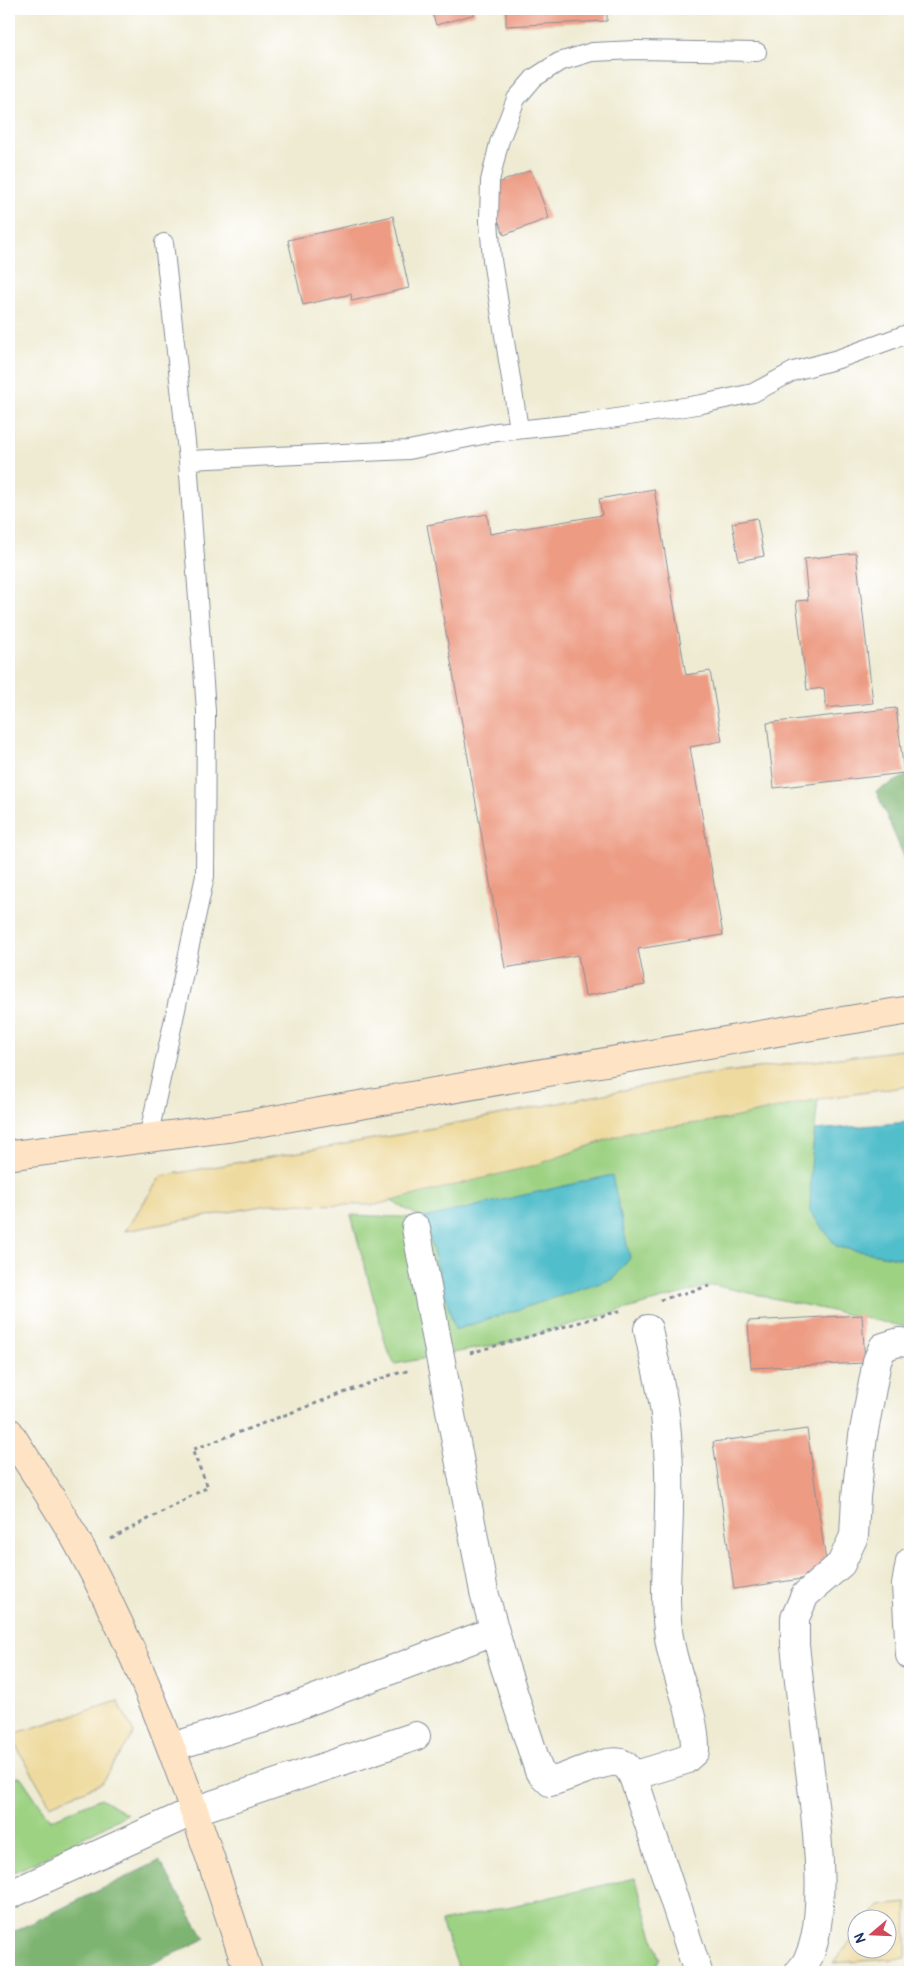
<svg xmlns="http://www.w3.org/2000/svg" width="919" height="1981" font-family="Pangolin,sans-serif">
	<rect width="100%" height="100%" fill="#fff"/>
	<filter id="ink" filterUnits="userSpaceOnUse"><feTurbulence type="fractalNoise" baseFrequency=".02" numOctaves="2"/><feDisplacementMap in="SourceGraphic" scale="10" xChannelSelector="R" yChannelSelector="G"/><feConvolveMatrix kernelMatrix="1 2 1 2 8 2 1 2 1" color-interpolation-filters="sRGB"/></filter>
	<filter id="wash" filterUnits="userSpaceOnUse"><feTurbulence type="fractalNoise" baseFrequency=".0096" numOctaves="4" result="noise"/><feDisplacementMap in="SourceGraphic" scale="20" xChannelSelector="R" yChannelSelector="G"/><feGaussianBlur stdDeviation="1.12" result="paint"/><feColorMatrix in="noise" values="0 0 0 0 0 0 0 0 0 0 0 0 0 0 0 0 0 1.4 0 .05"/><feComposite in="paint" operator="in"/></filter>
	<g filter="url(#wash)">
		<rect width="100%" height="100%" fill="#efebd3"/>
		<path fill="#9dd283" stroke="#5c8070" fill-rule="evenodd" d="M818 1099 811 1166 838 1247 910 1260V1328L713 1285 501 1344 395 1364 387 1349 351 1215 422 1218 391 1201 564 1155 628 1132 728 1119ZM517 1198 455 1330 424 1218Z
			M21 1777 50 1820 101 1798 127 1814 41 1860 9 1874V1778Z
			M635 1878 660 1959 652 1972H563L561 1970 543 1972H460L441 1922Z"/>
		<path fill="#7eb471" stroke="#4c7268" d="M910 774V871L876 791Z
			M159 1861 205 1939 134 1972H9V1934Z"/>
		<path fill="#eeda9e" stroke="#84847e" d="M910 1049V1086L818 1099 728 1119 628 1132 536 1165 375 1205 273 1204 125 1231 161 1176 402 1134 695 1076Z
			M118 1701 134 1733 102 1783 50 1805 10 1735Z
			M907 1903 906 1958 833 1963 856 1935V1948H886V1918H870L879 1906Z"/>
		<path fill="#51becb" stroke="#367694" d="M910 1122V1260L837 1247 810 1212 811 1166 815 1130Z
			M612 1175 630 1258 613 1279 455 1330 424 1218Z"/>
		<g id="blocks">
			<path fill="#ed9b83" d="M431 9H474L475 14 436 25Z
				M506 9H607V21L506 26Z
				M531 170 549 218 504 235 486 188Z
				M393 216 409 288 352 301 351 294 303 305 288 240Z
				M654 489 686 675 710 671 722 741 690 747 723 935 638 949 645 985 585 996 578 955 505 968 427 525 487 514 490 534 602 515 599 499Z
				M757 518 764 556 739 561 732 523Z
				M856 553 873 703 826 708 824 688 807 690 796 601 808 600 804 559Z
				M896 708 904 773 774 788 767 723Z
				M862 1315 865 1363 751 1368 748 1321Z
				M807 1429 828 1575 734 1589 713 1442Z"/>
		</g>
	</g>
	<g filter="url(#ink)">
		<use href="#blocks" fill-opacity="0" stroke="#858d98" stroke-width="1"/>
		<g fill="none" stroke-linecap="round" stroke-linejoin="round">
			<defs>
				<path id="lane" d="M519 429 492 260 489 221 490 181 499 143 516 99 534 78 559 62 592 52 636 50 757 52
					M188 460 409 450 497 432 592 422 702 404 753 393 794 371 838 359 910 333
					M148 1138 205 876 206 711 188 460 164 243"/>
				<path id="street" d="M416 1228 484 1592 504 1664 539 1771 550 1782C568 1778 609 1756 623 1764 628 1766 630 1772 633 1776L698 1972
					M910 1562 906 1585 910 1655
					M172 1747 262 1719 494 1631
					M633 1776 685 1760 695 1751C696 1710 672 1671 668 1630 663 1588 669 1547 669 1505 670 1474 668 1438 664 1407 660 1381 653 1355 648 1329
					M9 1895 194 1811 416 1736
					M799 1972C835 1936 814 1804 808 1755 803 1719 799 1682 795 1645V1618L805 1595 841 1564 854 1536 856 1497 863 1436 877 1361 883 1347 899 1342 910 1343"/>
				<path id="secondary" d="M9 1153 13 1155 234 1127 794 1029 910 1010
					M9 1432C34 1472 62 1512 84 1554 155 1686 202 1830 248 1972"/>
			</defs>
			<use href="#lane" stroke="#858d98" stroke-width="20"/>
			<use href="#street" stroke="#858d98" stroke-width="30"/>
			<use href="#secondary" stroke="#858d98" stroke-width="30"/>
			<path stroke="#858d98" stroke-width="3" stroke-dasharray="4 4" stroke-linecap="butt" d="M660 1300 713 1285
				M470 1353 623 1310
				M111 1539 208 1487 192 1450 391 1375 411 1370"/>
			<use href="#lane" stroke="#fff" stroke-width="18"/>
			<use href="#street" stroke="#fff" stroke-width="28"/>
			<use href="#secondary" stroke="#fee4c5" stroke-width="28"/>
		</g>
	</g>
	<rect width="919" height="1981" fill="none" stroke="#fff" stroke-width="30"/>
	<g transform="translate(872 1934) rotate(251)"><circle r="24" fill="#ffffff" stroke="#a4acbf"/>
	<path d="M0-4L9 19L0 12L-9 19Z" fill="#d1495b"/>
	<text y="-8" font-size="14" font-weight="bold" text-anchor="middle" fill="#1b2f5e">N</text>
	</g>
</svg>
